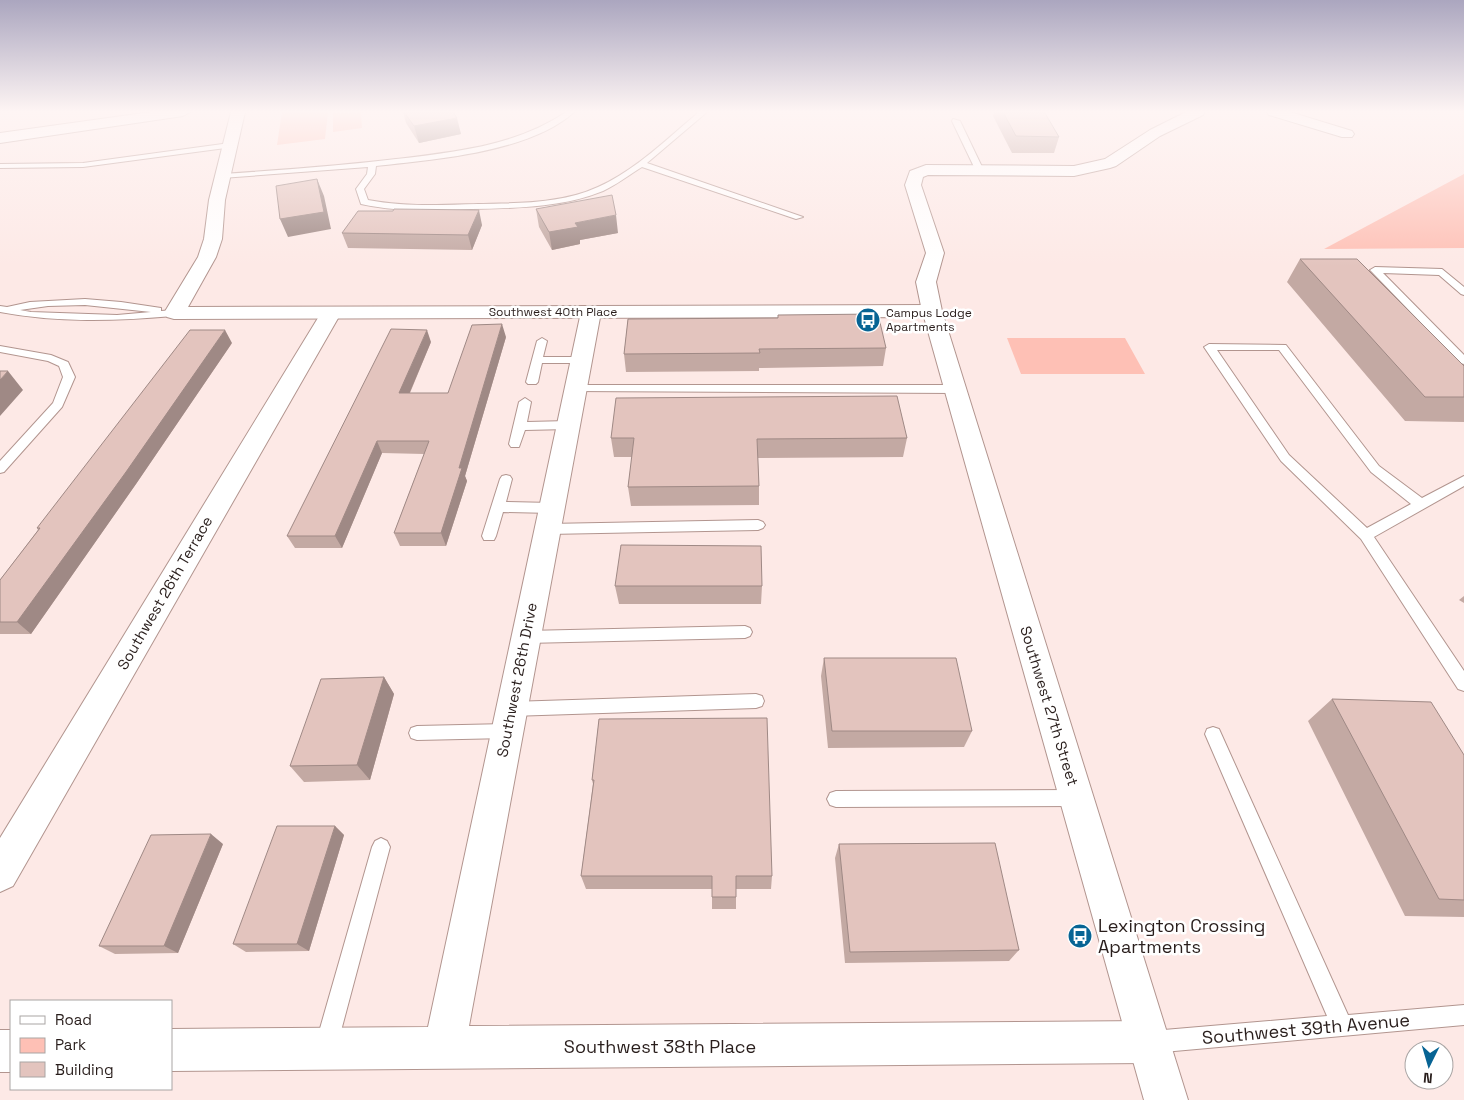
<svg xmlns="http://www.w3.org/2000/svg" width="1464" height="1100" font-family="'Space Grotesk',sans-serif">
	<rect width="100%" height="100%" fill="#fde9e6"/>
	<path fill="#fec0b5" d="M282 112H328L325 139 277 145Z
		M361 112 362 128 333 132V113Z
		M1464 174V248L1324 249Z
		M1007 338H1125L1145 374H1021Z"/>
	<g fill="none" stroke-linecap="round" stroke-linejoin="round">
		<defs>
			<path id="service" d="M566 112H574C531 152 433 160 376 166L375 174 364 189 368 200C404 207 441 205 478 204 517 203 562 204 598 187 636 170 668 138 699 112H707L647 163 803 217 796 219 642 167C629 175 616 185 603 191 561 208 515 208 471 209 434 211 397 212 361 204L356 189 367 174 368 167 222 178 218 176 222 174C280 170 338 166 396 159 455 152 516 146 566 112Z
				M953 119 960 121 983 169 982 171 975 169 952 121Z
				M230 143 234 145 233 147 83 167 0 168V164L83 163Z
				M1375 267 1442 269 1464 287V295L1461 294 1439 275 1383 273 1464 355V364L1460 363 1372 272 1370 270Z
				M85 299 121 302 161 308V311L174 310 179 313 174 316C116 321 58 323 0 312V306L7 307 30 302ZM85 305 151 312 117 315 31 312 20 310 48 306Z
				M542 338 547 341 543 357H582L587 360 582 363H542L538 382 536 384H528L526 382 537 341Z
				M1209 344 1286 345 1379 466 1422 498 1464 476V486L1374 537 1464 671V691L1458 689 1361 539 1281 461 1204 347ZM1217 350H1279L1371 472 1411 504 1367 528 1289 455Z
				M0 346 51 355 68 362 75 377 62 407 4 472 0 473V461L53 403 63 377 59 366 48 361 0 352Z
				M576 385H955L961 389 955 393 572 391 570 389Z
				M525 398 531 402 527 422 569 421 575 425 569 429 525 430 519 447H511L509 444 519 402Z
				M506 475 510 476 512 479 506 502 552 503 557 505 559 508 557 511 552 513 503 512 496 536 494 540H484L482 536 500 479 502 476Z
				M758 520 763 522 765 525 763 528 758 530 548 534 543 533 541 529 543 525 548 524Z
				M745 626 750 628 752 632 750 636 745 638 526 643 521 641 518 637 521 633 526 631Z
				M756 694 762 696 764 701 762 706 756 708 511 716 505 714 503 709 505 704 511 702Z
				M507 724 513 726 515 731 513 736 507 738 417 740 411 738 409 733 411 728 417 726Z
				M1213 727 1219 729 1348 1015 1464 1005V1025L1152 1053 1145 1049 1141 1042 1145 1035 1152 1031 1327 1016 1205 734 1207 729Z
				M1076 790 1082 792 1085 798 1082 804 1076 806 836 807 830 805 827 799 830 793 836 791Z
				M381 838 387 841 390 847 337 1046 333 1053 326 1057 319 1053 315 1046 372 847 375 841Z"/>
			<path id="minor" d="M1186 112H1205L1203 115 1160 136 1116 166 1110 168 1074 176 928 175 923 177 921 185 944 253 936 282 942 311 939 315 932 317 925 315 922 311 916 282 926 253 905 185 910 171 926 165 1074 166 1105 159 1150 130Z
				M1267 112H1290L1352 131 1354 134 1352 137H1342L1269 115Z
				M591 306 598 308 601 312 469 1026 1149 1021 1164 1027 1170 1042 1164 1057 1149 1063 171 1071V1029L428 1027 581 312 584 308Z
				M331 307 338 309 341 313 13 886 0 892V838L321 313 324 309Z
				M0 1030H11V1072H0Z"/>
			<path id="tertiary" d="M231 112H245L225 200 222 239 216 257 188 307 932 305 939 307 942 311 1188 1100H1144L924 317 174 319 167 317 164 313 198 257 204 239 209 200Z"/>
			<path id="trunk" d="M151 112H190L183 116 0 143V133Z"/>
		</defs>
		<use href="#service" stroke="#b2958f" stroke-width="2"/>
		<use href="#minor" stroke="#b2958f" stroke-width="2"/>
		<use href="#tertiary" stroke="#b2958f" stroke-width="2"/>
		<use href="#trunk" stroke="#b2958f" stroke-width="2"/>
		<use href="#service" fill="#fff" fill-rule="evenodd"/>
		<use href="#minor" fill="#fff" fill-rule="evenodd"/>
		<use href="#tertiary" fill="#fff" fill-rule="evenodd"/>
		<use href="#trunk" fill="#fff" fill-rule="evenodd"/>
	</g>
	<path fill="#c3a9a3" d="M403 112H453L461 134 419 143 406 123Z
		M994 112H1042L1059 137 1054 153H1012L993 116Z
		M536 209 618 233 580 240V244L552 250 539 227Z
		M393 211 482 225 472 250 348 248 342 233Z
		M1300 259 1464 366V422L1405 421 1287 282Z
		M628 319 886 348 883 366 759 368V371L626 372 624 354Z
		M506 337 465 476 467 481 446 546H400L394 533 424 454 382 453 342 548H295L287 536 431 342 410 393H448Z
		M232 343 136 484 31 634H0V580L38 530 37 528Z
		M611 438H907L903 457 758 458 759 486V505L631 506 628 487 632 457H614Z
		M615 586H762L761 604H619Z
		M1464 596V603L1459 600Z
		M824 658 972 731 964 747 828 748 821 676Z
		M384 677 394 694 370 780 304 782 290 766Z
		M1332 699 1464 755V917L1405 916 1308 721Z
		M599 719 772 876 771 889H736V909H712V889H586L581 876 593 784 592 780Z
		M335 826 344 835 309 951 246 952 233 944Z
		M223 844 178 953 115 954 99 946Z
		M839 844 1019 950 1009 961 845 963 835 858Z"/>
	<path fill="#9f8985" d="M457 118 461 134 419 143 414 126Z
		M317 179 324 196 331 229 288 237 280 219Z
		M479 210 482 225 472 250 468 235Z
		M616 215 618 233 580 240V244L552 250 549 232 575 223Z
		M502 324 506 337 465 476 467 481 446 546 441 533 459 468Z
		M225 330 232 343 136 484 31 634 17 622Z
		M427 330 431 342 404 406 399 393Z
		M8 371 23 390 0 416V380Z
		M377 441 382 453 342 548 335 536Z
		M384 677 394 694 370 780 357 765Z
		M335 826 344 835 309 951 297 944Z
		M211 834 223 844 178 953 164 946Z"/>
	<path fill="#e3c4be" stroke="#9f8985" d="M404 112H453L457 118 414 126Z
		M1003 112H1042L1043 113H1045L1059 137 1016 136Z
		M317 179 324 212 280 219 276 186Z
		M612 195 616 215 575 223 578 227 549 232 536 209Z
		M394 209 479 210 468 235 342 233 358 211H393Z
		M1300 259H1357L1464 366V397H1425Z
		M878 314 886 348 759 349 760 353 624 354 628 319 778 318V315Z
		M502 324 459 468H462L441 533H394L429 441H377L335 536H287L391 329 427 330 399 393H448L472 325Z
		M190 330H225L126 472 17 622H0V580L40 528H37Z
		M0 371H8L0 380Z
		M897 396 907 438 757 439 759 486 628 487 634 438H611L616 398Z
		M621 545 761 546 762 586H615Z
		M824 658H956L972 731H832Z
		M384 677 357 765 290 766 321 679Z
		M1332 699 1431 702 1464 755V900L1439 899Z
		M767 718 772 876H736V897H712V876H581L594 780H592L599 719Z
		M277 826H335L297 944H233Z
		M211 834 164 946H99L151 835Z
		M995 843 1019 950 850 952 839 844Z"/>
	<linearGradient id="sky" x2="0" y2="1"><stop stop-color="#aba6bf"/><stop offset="0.42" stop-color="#fef5f4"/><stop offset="1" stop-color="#fef5f4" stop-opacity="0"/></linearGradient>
	<rect width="1464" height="266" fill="url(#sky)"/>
	<defs>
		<symbol id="bus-disc" viewBox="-11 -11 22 22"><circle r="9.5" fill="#076494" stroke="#fff"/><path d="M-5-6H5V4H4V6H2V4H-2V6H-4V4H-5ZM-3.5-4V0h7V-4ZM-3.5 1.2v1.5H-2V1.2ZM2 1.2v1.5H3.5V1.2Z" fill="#fff"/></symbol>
	</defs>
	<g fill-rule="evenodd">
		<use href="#bus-disc" x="854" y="306" width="28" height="28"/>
		<use href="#bus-disc" x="1066" y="922" width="28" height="28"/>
	</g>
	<g text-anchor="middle" stroke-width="5" stroke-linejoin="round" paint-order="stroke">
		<g font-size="12" fill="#291e1c" stroke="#fff">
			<text x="553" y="316">Southwest 40th Place</text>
		</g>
		<g font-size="12" fill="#291e1c" stroke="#fff" text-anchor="start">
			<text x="886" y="317">Campus Lodge<tspan x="886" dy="14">Apartments</tspan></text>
		</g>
		<g font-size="15" fill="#291e1c" stroke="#fff">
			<text transform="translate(165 593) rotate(-60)" y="5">Southwest 26th Terrace</text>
			<text transform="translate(517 680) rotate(-79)" y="5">Southwest 26th Drive</text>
			<text transform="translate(1049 706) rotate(73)" y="5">Southwest 27th Street</text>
		</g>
		<g font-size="18" fill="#291e1c" stroke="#fff" text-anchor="start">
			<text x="1098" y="932">Lexington Crossing<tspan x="1098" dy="21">Apartments</tspan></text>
		</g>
		<g font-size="18" fill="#291e1c" stroke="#fff">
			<text transform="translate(1306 1029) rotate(-5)" y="6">Southwest 39th Avenue</text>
			<text x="660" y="1053">Southwest 38th Place</text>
		</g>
	</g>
	<rect x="10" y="1000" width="162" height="90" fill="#ffffff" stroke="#a9a5a4"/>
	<rect x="20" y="1016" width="25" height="8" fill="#ffffff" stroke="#a9a5a4"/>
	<text x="55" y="1025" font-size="15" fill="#291e1c">Road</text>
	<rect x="20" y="1038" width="25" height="15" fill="#fec0b5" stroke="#a9a5a4"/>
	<text x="55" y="1050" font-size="15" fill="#291e1c">Park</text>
	<rect x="20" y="1062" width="25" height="15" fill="#e3c4be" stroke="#a9a5a4"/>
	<text x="55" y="1075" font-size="15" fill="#291e1c">Building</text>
	<g transform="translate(1429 1065) rotate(185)"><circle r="24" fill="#ffffff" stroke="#a9a5a4"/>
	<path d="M0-4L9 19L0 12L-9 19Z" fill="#076494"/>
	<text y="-8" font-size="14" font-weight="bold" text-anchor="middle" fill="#291e1c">N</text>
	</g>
</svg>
